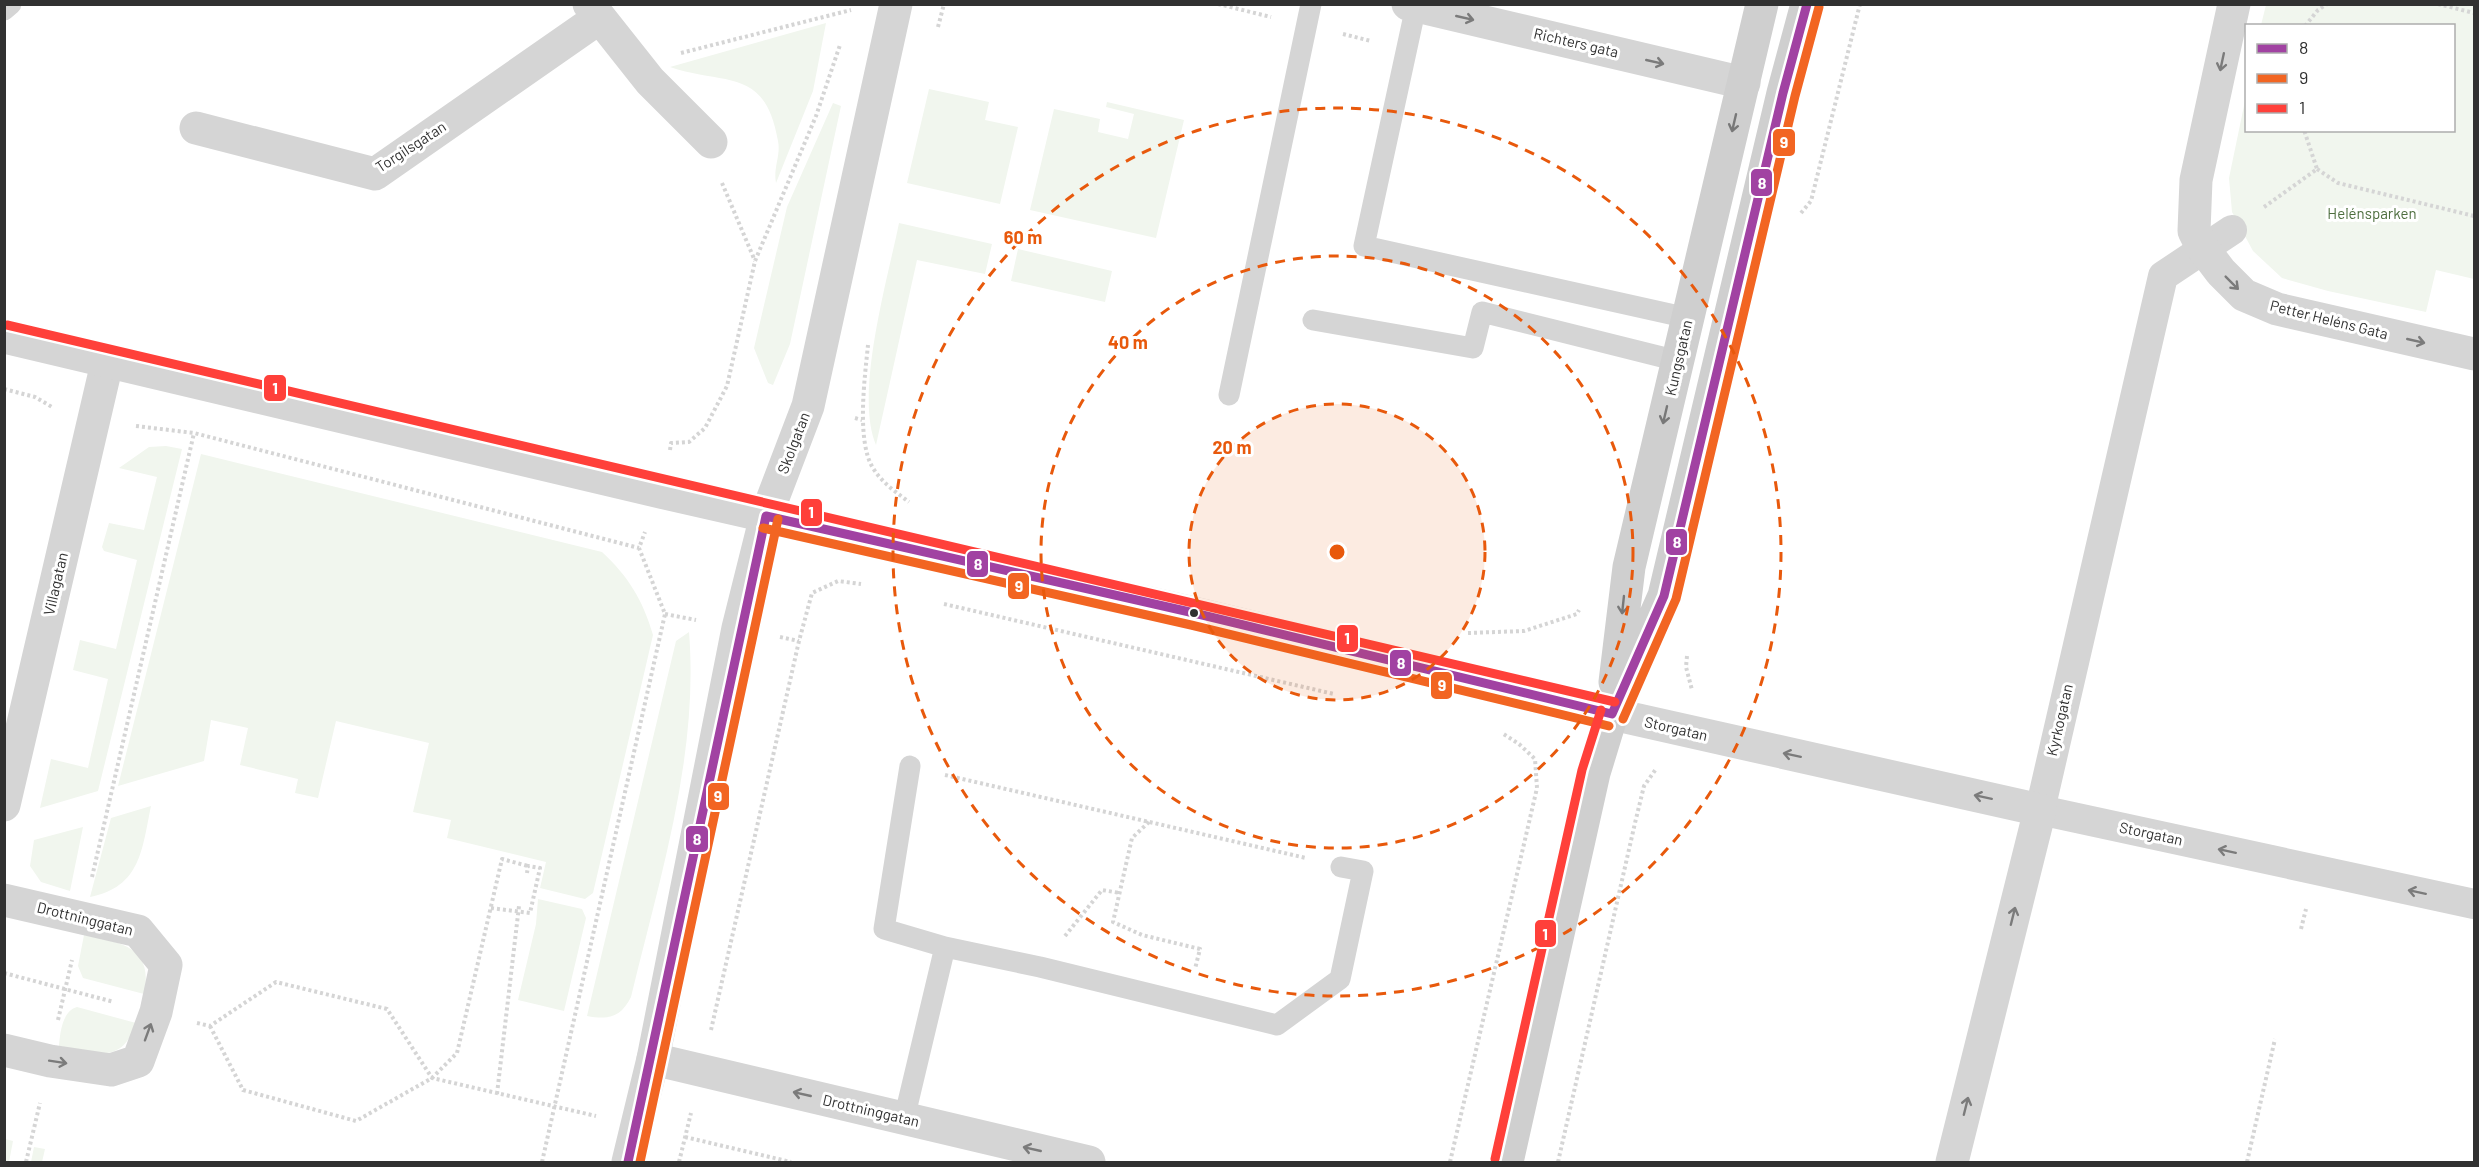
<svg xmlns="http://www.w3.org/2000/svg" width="2479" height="1167" font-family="Barlow,sans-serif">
	<rect width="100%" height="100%" fill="#fff"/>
	<path fill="#f1f6ee" d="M2266 5H2474V279L2436 270 2426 312 2328 291 2282 278 2253 251 2232 212 2229 178 2246 96V130H2454V26L2261 25Z
		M826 23 813 91 776 183C773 168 781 155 778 141 765 66 725 86 670 67Z
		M929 89 989 102 985 120 1018 127 1000 204 907 183Z
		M1107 102 1184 120 1156 238 1030 210 1054 109 1100 119 1098 132 1128 139 1134 114 1106 107Z
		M833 103 841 106 790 344 773 385 768 383 754 348 787 207Z
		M899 223 992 244 985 274 917 260 876 445C854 394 888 278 899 223Z
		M1018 249 1112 271 1105 302 1011 281Z
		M166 446 182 449 98 791 40 808 51 759 88 768 108 679 73 670 80 640 116 649 137 560 104 551 102 547 109 523 144 530 157 477 119 468 149 447Z
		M201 454 602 552C628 576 643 600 653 635L593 893 585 899 540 888 546 862 447 838 451 820 413 812 429 743 336 721 318 798 295 793 298 779 240 765 248 728 211 720 204 761 118 786Z
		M689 632C699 755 660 877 631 997 621 1017 609 1020 587 1016L676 641Z
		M151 806C142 849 141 887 90 897L111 818Z
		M83 827 70 891 41 882 30 866 34 840Z
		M538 899 582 909 586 918 564 1011 518 1000 536 924Z
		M84 935C121 943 154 946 144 994L83 978 78 966Z
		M77 1007 136 1023C122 1066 94 1053 59 1046 60 1034 62 1011 77 1007Z
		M5 1139 13 1141 9 1162H5Z
		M34 1147 45 1149 42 1162H31Z"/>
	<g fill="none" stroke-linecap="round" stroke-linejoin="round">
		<path stroke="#d5d5d5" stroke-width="4" stroke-dasharray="3 3" stroke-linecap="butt" d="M1218 4 1271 17
			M2438 4 2474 13
			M2305 26 2318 10 2327 4
			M938 27 944 4
			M1343 34 1371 41
			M681 53 851 10
			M2317 169 2338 183 2474 216
			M722 183 755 261
			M2264 207 2317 169 2304 130
			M1801 213 1811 201 1860 4
			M868 345C865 376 856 441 873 468 882 483 896 492 909 502
			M4 389 35 397 52 407
			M855 418 862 420
			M136 426 194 433 639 548
			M670 450 671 443 689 442 705 428 727 386 755 261 816 116 840 45
			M944 604 1334 694
			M665 614 696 620
			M1468 633 1524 631 1577 614 1579 610
			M780 637 799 641
			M1687 656 1686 667 1692 690
			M945 775 1306 858
			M1149 822 1132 838 1113 922 1142 935 1200 949 1195 969
			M92 877 194 433
			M491 908 530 913 540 868 528 866 527 873
			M2301 929 2306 909
			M1065 936 1102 890 1120 893
			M4 973 114 1002
			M58 1020 72 960
			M197 1023 210 1026 276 982 387 1009 432 1078 596 1116
			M210 1026 243 1090 356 1121 432 1078 457 1053 502 859 528 866
			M711 1030 799 641 812 593 838 581 861 584
			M497 1094 519 906
			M685 1137 791 1162
			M26 1162 40 1103
			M542 1162 665 614 639 548 645 532
			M679 1162 691 1113
			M1450 1162 1537 788 1535 759 1519 744 1502 733
			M1558 1162 1635 823 1644 786 1656 769
			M2247 1162 2275 1039"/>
		<path stroke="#d5d5d5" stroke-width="21" d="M1416 6 1364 246 1688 318
			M4 10 11 4
			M1313 320 1473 348 1482 312 1678 361
			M1229 395 1311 4
			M910 766 884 929 945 947 1040 967 1277 1025 1340 979 1363 871 1341 867
			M904 1119 945 947"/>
		<path stroke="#d5d5d5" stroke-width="30" d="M2232 230 2163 276 2040 810 2474 904"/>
		<path stroke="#d5d5d5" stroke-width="33" d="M589 4 650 81 711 142
			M1408 4 1744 83
			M2234 4 2196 180 2194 231 2202 247 2221 272 2244 295 2277 309 2474 354
			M196 128 375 174 599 18
			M1612 714 2040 810 1952 1162
			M4 805 107 363
			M4 900 138 931 166 965 156 1012 138 1061 111 1070 50 1061 4 1050
			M653 1059 1089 1162"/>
		<path stroke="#d5d5d5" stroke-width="33" d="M4 337 660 492 1194 613 1612 714
			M628 1162 653 1059 738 628 766 516 808 406 896 4"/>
		<path stroke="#cfcfcf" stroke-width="33" d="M1615 682 1629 567 1762 4
			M1507 1162 1594 773 1612 714 1664 596 1783 93 1807 4"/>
		<defs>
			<path id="bus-1" d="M766 516 1194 613 1612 714
				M1612 714 1664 596 1783 93 1807 4
				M628 1162 766 516"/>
			<path id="bus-2" d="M763 528 1191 625 1609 726
				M1623 719 1676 599 1795 96 1819 7
				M640 1162 778 519"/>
			<path id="bus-3" d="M7 325C543 452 1080 573 1615 702
				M1495 1159 1582 770 1601 710"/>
		</defs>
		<use href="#bus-1" stroke="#fff" stroke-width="14"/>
		<use href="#bus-2" stroke="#fff" stroke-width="14"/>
		<use href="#bus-3" stroke="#fff" stroke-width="14"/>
		<use href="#bus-1" stroke="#a142a2" stroke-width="9"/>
		<use href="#bus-2" stroke="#f26522" stroke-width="9"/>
		<use href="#bus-3" stroke="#ff403a" stroke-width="9"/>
	</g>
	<defs><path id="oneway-shaft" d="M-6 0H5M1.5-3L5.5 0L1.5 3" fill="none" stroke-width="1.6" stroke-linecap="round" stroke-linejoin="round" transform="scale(1.5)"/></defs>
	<g stroke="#7b7b7b">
		<use href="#oneway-shaft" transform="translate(1465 18) rotate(13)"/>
		<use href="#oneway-shaft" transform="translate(1655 62) rotate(13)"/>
		<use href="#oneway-shaft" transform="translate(2222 62) rotate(102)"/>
		<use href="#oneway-shaft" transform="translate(2232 283) rotate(45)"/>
		<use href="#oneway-shaft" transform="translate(2416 341) rotate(13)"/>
		<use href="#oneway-shaft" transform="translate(1792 755) rotate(-168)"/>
		<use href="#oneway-shaft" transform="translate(1983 797) rotate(-168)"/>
		<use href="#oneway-shaft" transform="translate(2227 851) rotate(-168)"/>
		<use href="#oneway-shaft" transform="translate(2417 892) rotate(-168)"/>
		<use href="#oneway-shaft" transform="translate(2013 916) rotate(-76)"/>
		<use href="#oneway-shaft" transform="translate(148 1032) rotate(-70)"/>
		<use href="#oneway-shaft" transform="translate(58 1062) rotate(9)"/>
		<use href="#oneway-shaft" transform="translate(802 1094) rotate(-167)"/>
		<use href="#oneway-shaft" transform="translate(1966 1106) rotate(-76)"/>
		<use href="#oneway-shaft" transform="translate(1032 1149) rotate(-167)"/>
	</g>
	<g stroke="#787878">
		<use href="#oneway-shaft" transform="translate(1734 123) rotate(103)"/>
		<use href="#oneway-shaft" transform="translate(1665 415) rotate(103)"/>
		<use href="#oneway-shaft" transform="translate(1623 605) rotate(96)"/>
	</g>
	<circle cx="1337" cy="552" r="148" fill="#e8590c" fill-opacity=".12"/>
	<g fill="none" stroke="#e8590c" stroke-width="3" stroke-dasharray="10 8">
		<circle cx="1337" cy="552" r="148"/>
		<circle cx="1337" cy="552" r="296"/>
		<circle cx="1337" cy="552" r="444"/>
	</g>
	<circle fill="#313131" stroke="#fff" stroke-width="2" cx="1194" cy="613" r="5"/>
	<g text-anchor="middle" stroke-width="6" stroke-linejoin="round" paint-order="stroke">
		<g font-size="15" fill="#313131" stroke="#fff">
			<text transform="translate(1576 43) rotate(13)" y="5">Richters gata</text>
			<text transform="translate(411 147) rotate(-33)" y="5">Torgilsgatan</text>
			<text transform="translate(2329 320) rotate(14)" y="5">Petter Heléns Gata</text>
			<text transform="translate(1679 358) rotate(-77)" y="5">Kungsgatan</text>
			<text transform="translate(794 443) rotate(-69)" y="5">Skolgatan</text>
			<text transform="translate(56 584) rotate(-77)" y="5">Villagatan</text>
			<text transform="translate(2060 720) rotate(-77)" y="5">Kyrkogatan</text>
			<text transform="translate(1676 729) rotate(13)" y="5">Storgatan</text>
			<text transform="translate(2151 834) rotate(12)" y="5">Storgatan</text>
			<text transform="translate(85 919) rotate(14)" y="5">Drottninggatan</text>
			<text transform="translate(871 1111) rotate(13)" y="5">Drottninggatan</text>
		</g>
		<g font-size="15" fill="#4d6e3e" stroke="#fff">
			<text x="2372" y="219">Helénsparken</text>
		</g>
	</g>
	<circle cx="1337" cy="552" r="9" fill="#e8590c" stroke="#fff" stroke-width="3"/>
	<g font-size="18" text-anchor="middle" font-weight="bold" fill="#e8590c" stroke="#fff" stroke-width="6" stroke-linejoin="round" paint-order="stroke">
		<text x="1023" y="244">60 m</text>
		<text x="1128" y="349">40 m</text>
		<text x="1232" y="454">20 m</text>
	</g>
	<g stroke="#fff" stroke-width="2">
		<rect x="1772" y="128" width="24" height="29" rx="6" fill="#f26522"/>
		<rect x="1750" y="168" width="23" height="29" rx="6" fill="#a142a2"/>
		<rect x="263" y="374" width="24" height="28" rx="6" fill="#ff403a"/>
		<rect x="800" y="498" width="23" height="29" rx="6" fill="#ff403a"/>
		<rect x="1665" y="528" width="23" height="28" rx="6" fill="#a142a2"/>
		<rect x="966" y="550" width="23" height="28" rx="6" fill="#a142a2"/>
		<rect x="1007" y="572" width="23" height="28" rx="6" fill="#f26522"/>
		<rect x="1336" y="624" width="23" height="29" rx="6" fill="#ff403a"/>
		<rect x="1389" y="649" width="23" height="28" rx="6" fill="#a142a2"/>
		<rect x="1430" y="671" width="23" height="29" rx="6" fill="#f26522"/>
		<rect x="707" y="782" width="23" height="29" rx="6" fill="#f26522"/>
		<rect x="685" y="825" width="24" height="28" rx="6" fill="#a142a2"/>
		<rect x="1534" y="919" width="23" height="29" rx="6" fill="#ff403a"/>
	</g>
	<g font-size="16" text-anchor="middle" font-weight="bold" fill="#fff">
		<text x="1784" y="148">9</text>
		<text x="1762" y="189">8</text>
		<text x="275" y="394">1</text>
		<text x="811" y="518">1</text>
		<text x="1677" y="548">8</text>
		<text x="978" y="570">8</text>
		<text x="1019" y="592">9</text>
		<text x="1347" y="644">1</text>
		<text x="1401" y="669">8</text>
		<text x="1442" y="691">9</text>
		<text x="718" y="802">9</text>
		<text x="697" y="845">8</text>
		<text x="1545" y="940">1</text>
	</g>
	<rect width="2479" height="1167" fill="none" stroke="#313131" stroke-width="12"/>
	<rect x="2245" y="24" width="210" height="108" fill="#ffffff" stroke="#adadad" stroke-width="1.5"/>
	<rect x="2257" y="44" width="30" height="9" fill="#a142a2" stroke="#adadad" stroke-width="1.5"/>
	<text x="2299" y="54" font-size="18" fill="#313131">8</text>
	<rect x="2257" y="74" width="30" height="9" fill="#f26522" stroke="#adadad" stroke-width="1.5"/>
	<text x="2299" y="84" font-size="18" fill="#313131">9</text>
	<rect x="2257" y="104" width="30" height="9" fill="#ff403a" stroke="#adadad" stroke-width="1.5"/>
	<text x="2299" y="114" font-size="18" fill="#313131">1</text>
</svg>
